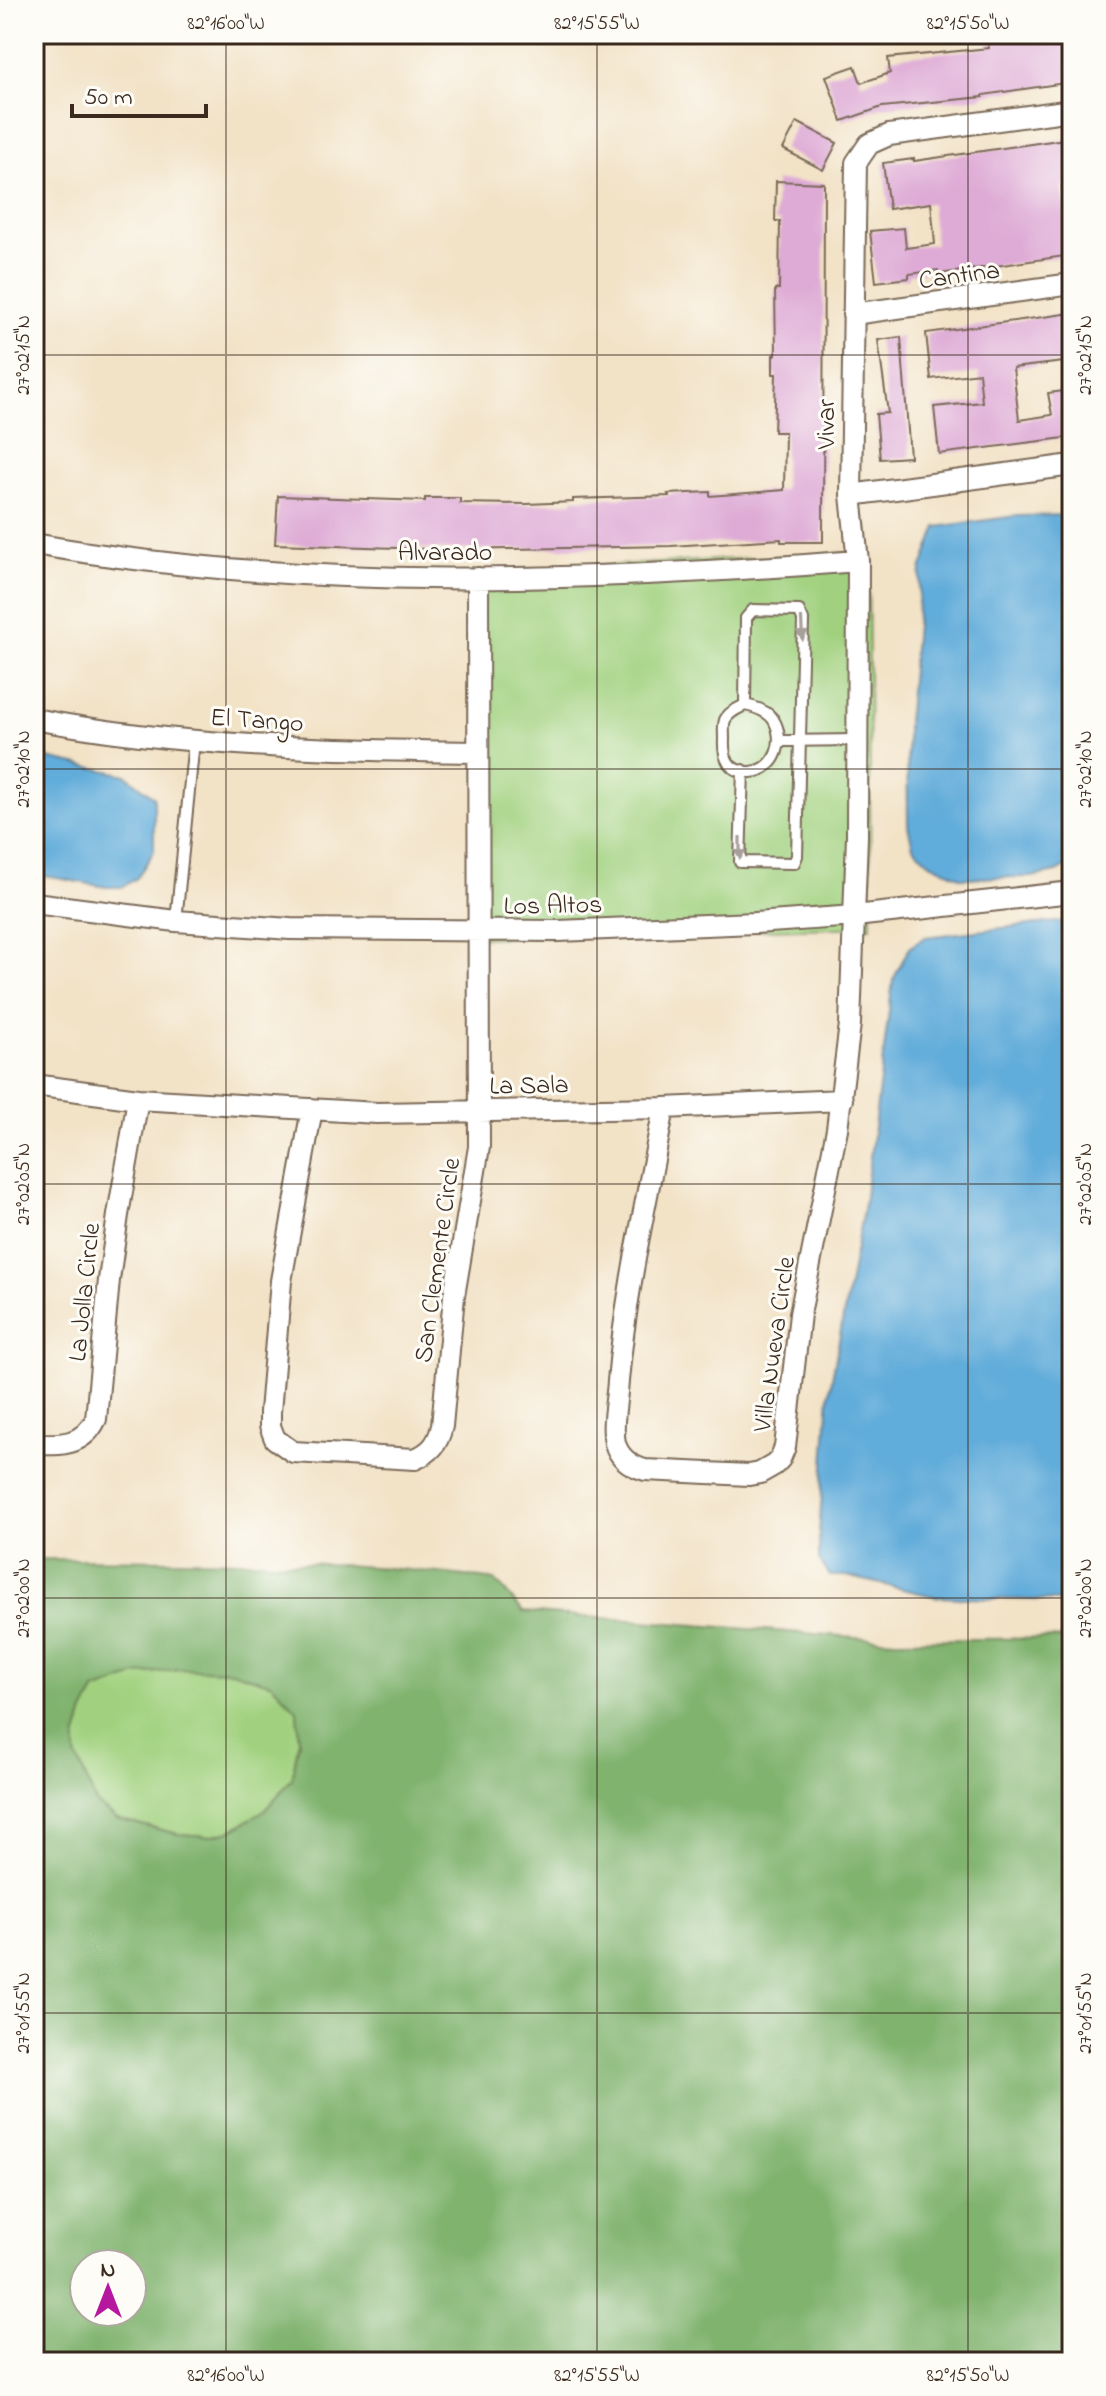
<svg xmlns="http://www.w3.org/2000/svg" width="1106" height="2396" font-family="'Indie Flower',sans-serif">
	<rect width="100%" height="100%" fill="#fdfcf7"/>
	<filter id="ink" filterUnits="userSpaceOnUse"><feTurbulence type="fractalNoise" baseFrequency=".0125" numOctaves="2"/><feDisplacementMap in="SourceGraphic" scale="16" xChannelSelector="R" yChannelSelector="G"/><feConvolveMatrix kernelMatrix="1 2 1 2 8 2 1 2 1" color-interpolation-filters="sRGB"/></filter>
	<filter id="wash" filterUnits="userSpaceOnUse"><feTurbulence type="fractalNoise" baseFrequency=".006" numOctaves="4" result="noise"/><feDisplacementMap in="SourceGraphic" scale="32" xChannelSelector="R" yChannelSelector="G"/><feGaussianBlur stdDeviation="1.8" result="paint"/><feColorMatrix in="noise" values="0 0 0 0 0 0 0 0 0 0 0 0 0 0 0 0 0 1.4 0 .05"/><feComposite in="paint" operator="in"/></filter>
	<g filter="url(#wash)">
		<rect width="100%" height="100%" fill="#f2e2c6"/>
		<path fill="#a1d17f" stroke="#6e7e4e" stroke-width="2" d="M868 552 871 927 483 938 472 573Z
			M179 1669 232 1671 272 1684 297 1710 299 1739 292 1779 266 1809 231 1831 208 1836 178 1834 117 1819 96 1803 76 1755V1739L84 1712 95 1691 137 1675Z"/>
		<path fill="#80b36e" stroke="#5e6e46" stroke-width="2" fill-rule="evenodd" d="M34 1559C187 1560 343 1558 495 1580L523 1612 895 1640 1072 1638V2362H34ZM179 1669 232 1671 272 1684 297 1710 299 1740 292 1779 266 1809 231 1831 208 1836 178 1834 117 1819 96 1803 76 1755V1739L84 1712 95 1691 137 1675ZM84 2264H132V2312H84Z"/>
		<path fill="#61acda" stroke="#4e6b7c" stroke-width="2" d="M1072 515V864L1057 872 1031 877 962 878 930 863 913 847 908 826 907 724 921 570 937 527 1016 516Z
			M34 755 126 775 154 797V851L137 878 122 887H106L34 874Z
			M1072 920V1599L1064 1601 937 1597 846 1576H830L819 1560V1534L829 1395 864 1204 893 980 909 948 925 937Z"/>
		<g id="blocks">
			<path fill="#deaad6" d="M1051 34H1065L1072 82 983 95V97L882 107 842 121 826 76 855 66 861 83 890 73 888 58 989 48 988 43 1019 39V41L1052 36Z
				M797 122 837 143 823 170 783 149Z
				M1072 138V184L1062 186 1068 225 1072 224V255L939 274 938 270 909 274V278L876 282 870 231 904 228 906 248 935 244 931 203 889 209 883 163 914 159V161Z
				M776 181 824 183 823 542H781V539L671 546 459 550 275 544 278 496 425 501V498H460V503L527 504 573 502V499L669 496 668 494 710 492V496L784 490 785 432H774L776 374H773V355H776L775 289H779L780 221H775Z
				M1072 313V361L1013 368 1019 420 1052 415 1048 393 1072 390V437L939 454 934 407 982 402 979 373 931 379 926 333Z
				M901 337 910 457 880 459 876 414 888 413 878 340Z"/>
		</g>
	</g>
	<g filter="url(#ink)">
		<use href="#blocks" fill-opacity="0" stroke="#7b6a59" stroke-width="2"/>
		<g fill="none" stroke-linecap="round" stroke-linejoin="round">
			<defs>
				<path id="lane" d="M745 705C755 707 766 710 773 719 786 739 777 770 751 772 728 773 723 757 724 739 724 733 723 725 725 720 729 712 737 709 745 705Z
					M780 741 857 740
					M743 770 740 862 794 863 797 856 803 620 799 611 753 610 746 618 745 705
					M176 921 194 741"/>
				<path id="street" d="M853 314 1072 284
					M851 495 1072 465
					M34 544C306 592 584 582 858 561
					M34 719C181 747 329 750 478 752
					M34 903 176 921 290 929 558 931 755 923 855 916 1072 892
					M34 1085 138 1099 377 1113 664 1108 842 1100
					M664 1108C647 1199 626 1289 618 1381 617 1400 611 1424 615 1443 619 1458 631 1466 645 1470L749 1475 760 1473 774 1465 780 1459 785 1447 800 1314 837 1129 850 1024 857 836 858 561 851 495 856 163 869 144 889 135 1072 110
					M312 1109 281 1281 270 1412V1426L275 1439 293 1452 415 1459C431 1452 438 1444 442 1426L454 1296 479 1147 478 578
					M34 1444C61 1445 83 1446 96 1419L109 1280 118 1215 138 1099"/>
			</defs>
			<use href="#lane" stroke="#7b6a59" stroke-width="14"/>
			<use href="#street" stroke="#7b6a59" stroke-width="24"/>
			<use href="#lane" stroke="#fff" stroke-width="10"/>
			<use href="#street" stroke="#fff" stroke-width="20"/>
		</g>
		<defs><path id="oneway-solid" d="M-6-.8H1V-3.2L6.5 0L1 3.2V.8H-6Z" transform="scale(2)"/></defs>
		<g fill="#a79f9a">
			<use href="#oneway-solid" transform="translate(802 629) rotate(87)"/>
			<use href="#oneway-solid" transform="translate(740 848) rotate(90)"/>
		</g>
	</g>
	<path fill="none" stroke="#3b2a1e" stroke-width="2" stroke-opacity="0.45" d="M226 34V2362M597 34V2362M968 34V2362M34 355H1072M34 769H1072M34 1184H1072M34 1598H1072M34 2013H1072"/>
	<g text-anchor="middle" stroke-width="6" stroke-linejoin="round" paint-order="stroke">
		<g font-size="26" fill="#3b2a1e" stroke="#fdfcf7">
			<text transform="translate(959 274) rotate(-8)" y="9">Cantina</text>
			<text transform="translate(825 424) rotate(-90)" y="9">Vivar</text>
			<text x="445" y="560">Alvarado</text>
			<text transform="translate(257 719) rotate(4)" y="9">El Tango</text>
			<text transform="translate(553 904) rotate(-1)" y="9">Los Altos</text>
			<text transform="translate(529 1084) rotate(-1)" y="9">La Sala</text>
			<text transform="translate(436 1260) rotate(-82)" y="9">San Clemente Circle</text>
			<text transform="translate(83 1292) rotate(-84)" y="9">La Jolla Circle</text>
			<text transform="translate(773 1344) rotate(-82)" y="9">Villa Nueva Circle</text>
		</g>
	</g>
	<rect width="1106" height="2396" fill="none" stroke="#fdfcf7" stroke-width="88"/>
	<g transform="translate(108 2288)"><circle r="38" fill="#fdfcf7" stroke="#afa8a0" stroke-width="2"/>
	<path d="M0-6L14 30L0 20L-14 30Z" fill="#b5179e"/>
	<text y="-12" font-size="22" font-weight="bold" text-anchor="middle" fill="#3b2a1e">N</text>
	</g>
	<path d="M72 104v12h134v-12" fill="none" stroke="#3b2a1e" stroke-width="4"/>
	<text x="84" y="104" font-size="24" fill="#3b2a1e" stroke="#fdfcf7" stroke-width="6" paint-order="stroke">50 m</text>
	<rect x="44" y="44" width="1018" height="2308" fill="none" stroke="#3b2a1e" stroke-width="3"/>
	<g font-size="20" text-anchor="middle" fill="#3b2a1e">
		<text x="226" y="29">82°16'00"W</text>
		<text x="597" y="29">82°15'55"W</text>
		<text x="968" y="29">82°15'50"W</text>
		<text transform="translate(22 355) rotate(-90)" y="7">27°02'15"N</text>
		<text transform="translate(1084 355) rotate(-90)" y="7">27°02'15"N</text>
		<text transform="translate(22 769) rotate(-90)" y="7">27°02'10"N</text>
		<text transform="translate(1084 769) rotate(-90)" y="7">27°02'10"N</text>
		<text transform="translate(22 1184) rotate(-90)" y="7">27°02'05"N</text>
		<text transform="translate(1084 1184) rotate(-90)" y="7">27°02'05"N</text>
		<text transform="translate(22 1598) rotate(-90)" y="7">27°02'00"N</text>
		<text transform="translate(1084 1598) rotate(-90)" y="7">27°02'00"N</text>
		<text transform="translate(22 2013) rotate(-90)" y="7">27°01'55"N</text>
		<text transform="translate(1084 2013) rotate(-90)" y="7">27°01'55"N</text>
		<text x="226" y="2381">82°16'00"W</text>
		<text x="597" y="2381">82°15'55"W</text>
		<text x="968" y="2381">82°15'50"W</text>
	</g>
</svg>
